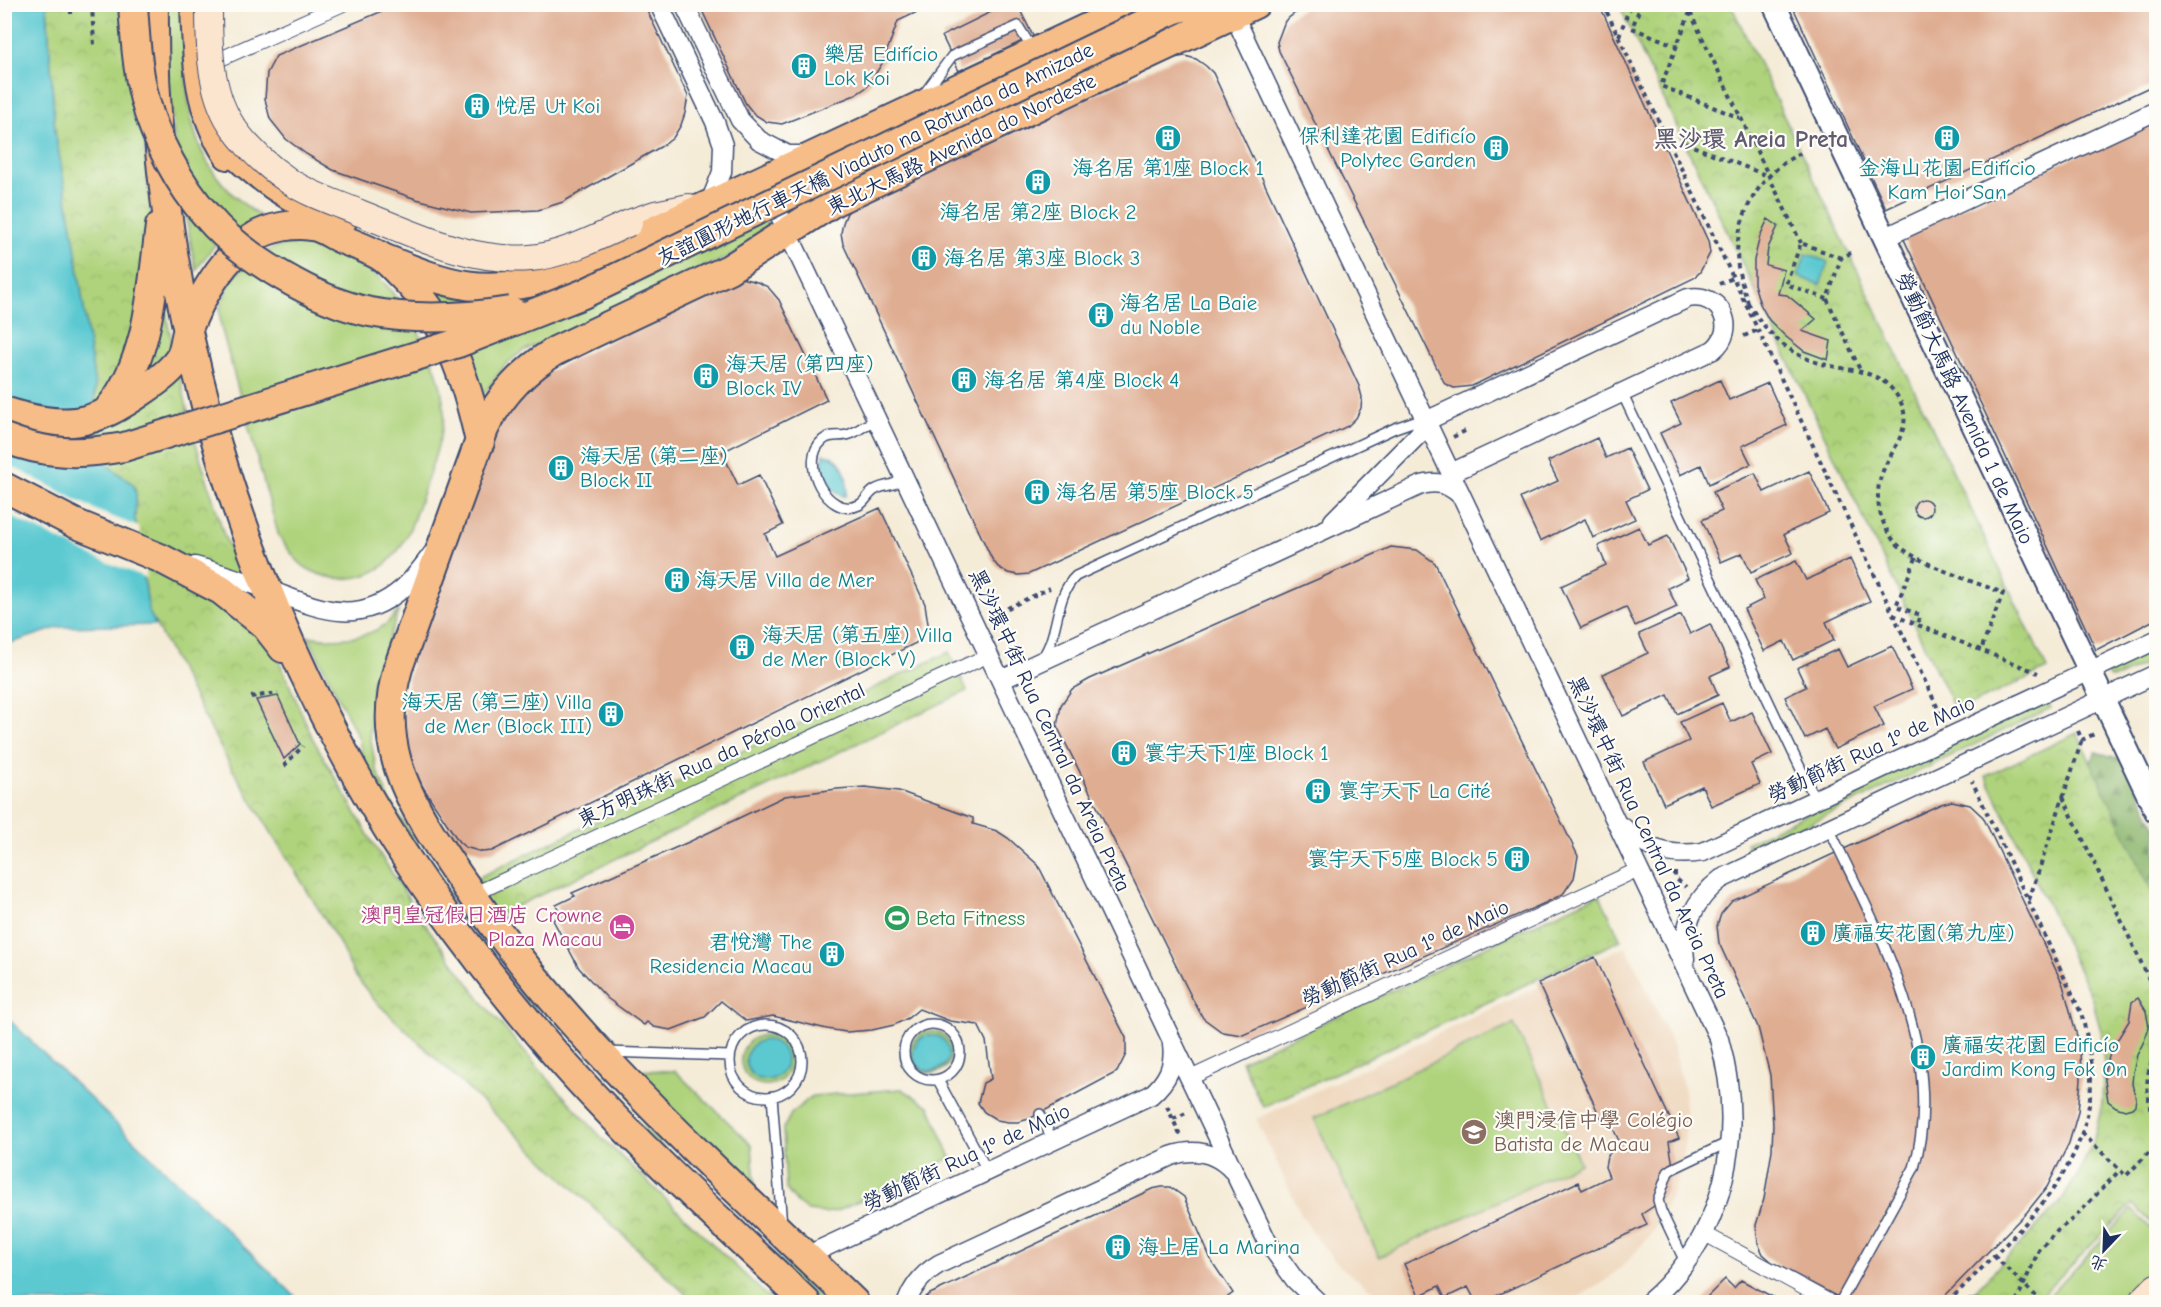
<svg xmlns="http://www.w3.org/2000/svg" width="2161" height="1307" font-family="'Comic Neue','LXGW WenKai TC',sans-serif">
	<defs>
		<pattern id="forest-firs" width="22" height="20" patternUnits="userSpaceOnUse" patternTransform="scale(1.5)"><rect width="22" height="20" fill="#8bb56c"/><path d="M5 1l3.5 6h-7zM16 11l3.5 6h-7z" fill="#71945c"/></pattern>
		<pattern id="park-crowns" width="20" height="18" patternUnits="userSpaceOnUse" patternTransform="scale(1.5)"><rect width="20" height="18" fill="#afd37c"/><path d="M2 6a3 3 0 1 1 6 0M12 15a3 3 0 1 1 6 0" fill="none" stroke="#96b56e"/></pattern>
	</defs>
	<rect width="100%" height="100%" fill="#fdfcf7"/>
	<filter id="ink" filterUnits="userSpaceOnUse"><feTurbulence type="fractalNoise" baseFrequency=".0167" numOctaves="2"/><feDisplacementMap in="SourceGraphic" scale="12" xChannelSelector="R" yChannelSelector="G"/><feConvolveMatrix kernelMatrix="1 2 1 2 8 2 1 2 1" color-interpolation-filters="sRGB"/></filter>
	<filter id="wash" filterUnits="userSpaceOnUse"><feTurbulence type="fractalNoise" baseFrequency=".008" numOctaves="4" result="noise"/><feDisplacementMap in="SourceGraphic" scale="24" xChannelSelector="R" yChannelSelector="G"/><feGaussianBlur stdDeviation="1.35" result="paint"/><feColorMatrix in="noise" values="0 0 0 0 0 0 0 0 0 0 0 0 0 0 0 0 0 1.4 0 .05"/><feComposite in="paint" operator="in"/></filter>
	<g filter="url(#wash)">
		<rect width="100%" height="100%" fill="#f5ecd8"/>
		<path fill="#eed6bb" d="M1626 946 1671 1041 1676 1057 1684 1090 1686 1124 1683 1157 1674 1190 1651 1234 1629 1260 1604 1282 1570 1302H1395L1368 1288 1341 1267 1319 1242 1301 1214 1256 1119Z"/>
		<path fill="#afd37c" stroke="#65816d" stroke-width="1.5" d="M165 5H184C187 94 178 168 267 220 229 230 217 237 196 271L178 174 164 36Z
			M767 220 765 240 523 351 506 364 481 398 476 370 466 345 430 286 460 297 515 308Z
			M306 244C332 251 358 261 380 279 388 285 394 295 400 303 423 337 444 374 444 416 444 433 428 478 422 495 415 515 409 537 396 553 376 579 340 586 310 570 297 564 288 548 279 537L221 327C221 321 219 314 220 308 226 282 248 256 274 248 283 244 296 245 306 244Z
			M399 610 373 682 370 735 376 768 388 798 456 906 504 971 585 1068 637 1122 824 1302H810L578 1073 368 787 359 739 308 636C332 641 365 640 386 624 391 620 395 614 399 610Z
			M2156 648V659L2118 677 2110 678 2108 676 2109 670Z
			M2047 700 2051 708 1750 852 1746 843Z
			M1514 1024 1580 1163 1379 1257 1314 1118Z
			M910 1052a21 21 0 1 1 42 0a21 21 0 1 1-42 0Z
			M741 1060a25 25 0 1 1 50 0a25 25 0 1 1-50 0Z
			M622 1070 675 1071 752 1145 756 1200Z
			M902 1089 929 1106 951 1158 837 1211 825 1213 808 1211 797 1203 786 1189 783 1129 791 1114 812 1096Z
			M2131 1209 2156 1233V1262L2119 1302H2049L2046 1300Z"/>
		<path fill="url(#forest-firs)" stroke="#537265" stroke-width="1.5" d="M2096 752 2124 760 2156 828V978L2073 800Z"/>
		<path fill="url(#park-crowns)" stroke="#65816d" stroke-width="1.5" d="M47 5H140L141 109 153 237 169 329 193 434 224 535 313 739 374 845 424 923 484 1004 539 1069 602 1138 773 1302H694L375 1001 354 974 337 939 231 767 149 612 135 519 136 494 134 485 106 464 94 442 95 387 74 239 55 132Z
			M1619 5H1731L2047 669 1956 712Z
			M949 652 967 691 494 917 475 879Z
			M2077 733 2156 900V1227L2132 1204 2035 1302H1964L2060 1203 2079 1173 2094 1139 2102 1104 2104 1064 2101 1031 2091 996 1986 776Z
			M1599 894 1621 940 1263 1107 1241 1061Z"/>
		<path fill="#5cc9d1" stroke="#3c7c98" stroke-width="1.5" d="M5 5H47L55 132 74 239 95 387 94 442 106 464 134 485 136 494 135 519 149 612 156 625 60 627 11 643 5 647Z
			M1806 254 1828 262 1820 285 1798 276Z
			M824 454C844 457 849 478 846 496H843C826 487 820 474 824 454Z
			M4 1016H5L301 1302H5Z
			M913 1053a18 18 0 1 1 36 0a18 18 0 1 1-36 0Z
			M746 1060a20 20 0 1 1 40 0a20 20 0 1 1-40 0Z"/>
		<path fill="#f5ecd8" d="M5 463 100 512 139 527 147 578 96 558 4 513Z"/>
		<g id="blocks">
			<path fill="#dfad92" d="M399 4H644L688 96 685 113 681 125 673 138 662 146 563 202 538 210 471 213 416 199 333 170 306 154 286 139 270 119 265 99 267 73 276 56Z
				M699 4H934L898 21 883 62 867 87 855 95 782 124 767 122 754 114 746 104Z
				M1007 4H1017L1033 36 959 71 942 36Z
				M1312 4H1599L1708 241 1710 253 1700 272 1694 278 1472 386 1454 388 1445 384 1279 51 1277 42 1285 21 1295 13Z
				M2156 4V84L1886 209 1792 5Z
				M1185 56 1196 59 1206 66 1213 73 1359 386 1362 397 1361 408 1356 418 1348 426 1029 574 1018 575 1008 573 998 567 992 559 843 244 841 233 843 223 847 213 855 206 1174 58Z
				M2156 120V619L2096 650 1902 235Z
				M1768 219 1778 226 1768 248 1766 265 1784 270 1778 294 1787 295 1816 319 1802 331 1831 341 1828 360 1804 351 1785 336 1769 320 1760 304 1754 284V260L1760 236Z
				M741 278 757 282 768 287 779 300 827 400 722 452 738 485 759 475 783 525 765 534 775 556 880 508 925 604 928 624 924 634 916 643 492 851 482 852 465 847 459 842 413 772 406 754 403 705 412 660 500 421 531 381 730 280Z
				M1720 380 1729 400 1768 383 1787 425 1742 446 1751 464 1709 484 1701 465 1680 475 1660 433 1681 423 1671 403Z
				M1597 438 1606 458 1627 448 1647 490 1626 500 1635 519 1593 538 1585 519 1540 541 1520 498 1558 481 1548 461Z
				M1809 471 1829 513 1784 534 1793 553 1751 572 1742 553 1721 562 1702 520 1722 511 1713 492 1755 473 1764 492Z
				M1914 508a9 9 0 1 1 18 0a9 9 0 1 1-18 0Z
				M1639 527 1648 545 1668 536 1688 578 1668 588 1677 607 1635 626 1626 607 1581 628 1561 586 1606 565 1598 546Z
				M1391 547 1417 550 1435 563 1578 856 1574 878 1563 894 1545 903 1243 1035 1222 1032 1203 1018 1192 998 1057 726 1061 705 1072 689 1090 679Z
				M1850 559 1870 601 1826 622 1834 640 1793 660 1784 641 1764 651 1744 609 1764 599 1755 580 1796 561 1806 580Z
				M1681 615 1690 634 1710 624 1730 667 1710 676 1718 695 1677 714 1668 695 1623 716 1603 674 1648 653 1639 634Z
				M1892 646 1912 689 1874 706 1884 726 1835 749 1825 729 1805 739 1785 697 1806 687 1797 668 1838 649 1847 667Z
				M278 696 300 744 284 759 256 700Z
				M1722 703 1731 722 1752 712 1772 754 1751 764 1760 784 1711 806 1702 786 1664 804 1644 762 1689 741 1680 722Z
				M865 787 899 791 973 818V824L997 831 1008 838 1038 865 1126 1038V1054L1117 1072 1029 1119 1018 1122H1008L997 1120 984 1112 978 1103 983 1083 991 1079 986 1041 978 1025 950 1021 919 1009 908 1018 894 1025 872 1030 846 1032 827 1029 773 1016 746 1021 721 1001 705 1017 671 1030 654 1027 647 1022 644 1025 607 998 579 968 553 920 561 914 556 905 575 896 572 893 691 841 785 796 837 789Z
				M1952 801 1970 805 1983 817 2063 985 2080 1047 2081 1079 2078 1112 2069 1143 2047 1187 2027 1212 1939 1302H1847L1772 1262 1763 1254 1758 1243 1756 1225 1764 1199 1772 1150 1773 1125 1770 1075 1758 1027 1719 943 1717 926 1721 914 1732 901 1941 804Z
				M1595 957 1679 1138 1669 1142 1673 1166 1665 1192 1654 1206 1642 1214 1647 1225 1483 1302H1476L1468 1287 1445 1298 1439 1286 1419 1296 1404 1264 1578 1182 1582 1190 1609 1177 1605 1167 1607 1157 1612 1150 1621 1145 1608 1118 1602 1121 1538 983Z
				M2138 998 2146 1011 2149 1027 2145 1039 2137 1055 2133 1072 2132 1084 2136 1099 2135 1105 2132 1108 2125 1110 2116 1107 2108 1101 2104 1073 2111 1050 2129 1021 2132 1002Z
				M1162 1187H1170L1184 1197 1212 1262 1233 1293 1221 1302H920L930 1294 1152 1189Z
				M1725 1279 1734 1288 1741 1280 1782 1302H1702Z
				M1969 1299H1998L1999 1302H1969Z"/>
		</g>
	</g>
	<g filter="url(#ink)">
		<use href="#blocks" fill-opacity="0" stroke="#3c4b70" stroke-width="1.5"/>
		<g fill="none" stroke-linecap="round" stroke-linejoin="round">
			<defs>
				<path id="service" d="M924 94 952 56 1018 26 1033 50
					M1622 393 1816 801
					M879 423C865 421 862 430 850 434 841 438 831 433 823 440 797 461 828 520 859 505 865 502 867 496 872 492 882 483 896 489 903 475
					M1042 658C1060 634 1054 596 1076 576L1395 428 1415 421H1426
					M1829 828C1877 931 1948 1050 1914 1168L1840 1302
					M904 1052a28 28 0 1 1 56 0a28 28 0 1 1-56 0Z
					M730 1061a36 36 0 1 1 72 0a36 36 0 1 1-72 0Z
					M607 1052 730 1056
					M938 1080 988 1172
					M772 1096 782 1226
					M1040 1114 1053 1141
					M1685 1262 1661 1211 1658 1200 1668 1172 1672 1169 1729 1142"/>
				<path id="pedestrian" d="M207 65 343 4
					M472 895 989 655
					M1190 1078 1639 869
					M1703 1233 1830 1302"/>
				<path id="minor" d="M659 4 715 122 723 145 722 172 709 205
					M684 4 740 120 759 140 776 149 788 155H808
					M1232 5 1234 15 1247 43 1719 1039C1746 1133 1726 1236 1649 1302
					M761 201 780 216 1267 1241 1295 1280 1318 1302
					M1884 238 2156 111
					M1426 421 1688 298C1721 292 1739 329 1713 350L1451 473
					M1333 521 1419 434 1426 421
					M195 566C220 573 245 581 269 590 318 608 356 628 402 589 414 579 423 566 432 554
					M1001 680 1419 486C1435 480 1449 483 1461 496
					M1623 827C1644 850 1673 857 1703 852L2156 640
					M1685 959C1681 927 1695 899 1721 879L2156 674
					M806 1256 1151 1095C1167 1081 1175 1066 1172 1044
					M907 1302C913 1285 924 1273 939 1264L1171 1156C1194 1148 1215 1152 1232 1170"/>
				<path id="tertiary" d="M1774 4 2156 811"/>
				<path id="secondary" d="M629 223 655 214 689 207
					M2141 1302 2156 1287"/>
				<path id="primary" d="M154 4C151 283 232 563 372 803 418 881 472 954 530 1024 613 1125 712 1212 806 1302
					M195 4C197 60 197 107 228 155
					M1166 13C1188 2 1212 4 1234 15
					M218 138C259 178 288 199 342 221
					M383 258C451 286 484 297 557 276L1138 4
					M108 410C150 360 152 287 160 226
					M4 411C66 431 92 426 144 390 157 381 173 370 181 356 185 347 185 336 189 326 203 293 222 260 251 239 268 227 297 222 317 227 324 229 331 234 337 237 352 244 370 249 383 258 389 262 394 268 399 273 446 317 467 381 480 442
					M4 487 74 523 160 558 221 590 265 625 283 648
					M854 1302C717 1170 572 1043 465 885 440 849 409 804 397 762 388 731 389 699 398 668L484 429C500 395 523 371 555 351L729 269 835 201 1255 4"/>
			</defs>
			<use href="#service" stroke="#3c4b70" stroke-width="12"/>
			<use href="#pedestrian" stroke="#3c4b70" stroke-width="16"/>
			<use href="#minor" stroke="#3c4b70" stroke-width="21"/>
			<use href="#tertiary" stroke="#3c4b70" stroke-width="26"/>
			<use href="#secondary" stroke="#3c4b70" stroke-width="28"/>
			<use href="#primary" stroke="#3c4b70" stroke-width="32"/>
			<path stroke="#3c4b70" stroke-width="4" stroke-dasharray="4.5 4.5" stroke-linecap="butt" d="M92 4 94 46
				M1603 4 1943 719
				M1639 4 1641 5 1632 28 1677 46
				M1693 4 1690 12 1801 243
				M1690 12 1661 86 1740 118
				M71 14V4
				M1619 36 1631 4
				M1685 143 1768 176
				M1841 258 1801 243 1786 284 1827 299 1841 258 1851 253
				M1719 284 1733 278
				M1827 299 1861 372
				M1748 303C1765 331 1787 354 1819 363 1842 370 1874 369 1891 388 1925 426 1885 450 1879 484 1877 495 1878 506 1881 516 1884 525 1889 536 1896 543 1917 564 1975 582 2003 593L1981 650
				M1748 303C1745 292 1740 280 1738 267 1732 220 1759 172 1803 152
				M1744 336 1758 330
				M1453 437 1469 429
				M1916 558 1896 606 1920 615 1917 624
				M1893 615 2038 673
				M991 616 1050 588
				M251 697 278 693
				M2078 731 2082 740 2096 733
				M284 766 303 746
				M2063 797 2156 994
				M1675 872V878L1686 887
				M2029 900 2082 740
				M2156 1053C2144 1072 2145 1100 2156 1120
				M1167 1106 1180 1135
				M1173 1119 1186 1113
				M2082 1133 2126 1176 2156 1145
				M1994 1256 2042 1302
				M1948 1302C2034 1214 2121 1150 2081 1013L1972 781
				M2016 1302 2039 1250 2056 1232 2076 1216 2120 1170"/>
			<use href="#service" stroke="#fff" stroke-width="9"/>
			<use href="#pedestrian" stroke="#fff" stroke-width="14"/>
			<use href="#minor" stroke="#fff" stroke-width="18"/>
			<use href="#tertiary" stroke="#fff" stroke-width="22"/>
			<use href="#secondary" stroke="#fce5cf" stroke-width="26"/>
			<use href="#primary" stroke="#f7bd88" stroke-width="28"/>
			<defs>
				<path id="secondary-bridge" d="M209 4C209 44 209 90 231 124 246 147 267 166 289 181 310 195 336 203 360 213 414 234 470 263 530 258 562 256 600 236 629 223"/>
				<path id="primary-bridge" d="M133 4C135 36 137 69 145 100 155 139 180 186 207 216 241 257 318 302 370 312 417 321 464 318 511 311
					M4 438C47 455 80 455 124 447L458 343 583 294 1166 13"/>
			</defs>
			<use href="#secondary-bridge" stroke="#3c4b70" stroke-width="28" stroke-linecap="butt"/>
			<use href="#primary-bridge" stroke="#3c4b70" stroke-width="32" stroke-linecap="butt"/>
			<use href="#secondary-bridge" stroke="#fce5cf" stroke-width="26"/>
			<use href="#primary-bridge" stroke="#f7bd88" stroke-width="28"/>
		</g>
	</g>
	<defs>
		<symbol id="building-disc" viewBox="-11 -11 22 22"><circle r="9.5" fill="#0f9aa8" stroke="#fdfcf7"/><path d="M-4-6H4V6H1V3H-1V6H-4ZM-2.5-4.3h1.7v1.8h-1.7ZM.8-4.3h1.7v1.8H.8ZM-2.5-1h1.7V.8h-1.7ZM.8-1h1.7V.8H.8Z" fill="#fff"/></symbol>
		<symbol id="stadium-disc" viewBox="-11 -11 22 22"><circle r="9.5" fill="#2e9e5b" stroke="#fdfcf7"/><path d="M0-5a6.5 5 0 1 0 0 10a6.5 5 0 1 0 0-10ZM-3.5-1.8h7v3.6h-7Z" fill="#fff"/></symbol>
		<symbol id="hotel-disc" viewBox="-11 -11 22 22"><circle r="9.5" fill="#d1479c" stroke="#fdfcf7"/><path d="M-6-4.5h1.5V1H6V5H4.5V3h-9V5H-6ZM-4 0a1.8 1.8 0 1 1 3.6 0ZM.5 0V-2.5h3Q6-2.5 6 0Z" fill="#fff"/></symbol>
		<symbol id="school-disc" viewBox="-11 -11 22 22"><circle r="9.5" fill="#8d6e63" stroke="#fdfcf7"/><path d="M0-5L7-2L0 1L-7-2ZM-4 1L0 2.5L4 1V4Q0 6-4 4Z" fill="#fff"/></symbol>
	</defs>
	<g fill-rule="evenodd">
		<use href="#building-disc" x="789" y="51" width="30" height="30"/>
		<use href="#building-disc" x="462" y="91" width="30" height="30"/>
		<use href="#building-disc" x="1153" y="123" width="30" height="30"/>
		<use href="#building-disc" x="1932" y="123" width="30" height="30"/>
		<use href="#building-disc" x="1481" y="133" width="30" height="30"/>
		<use href="#building-disc" x="1023" y="167" width="30" height="30"/>
		<use href="#building-disc" x="909" y="243" width="30" height="30"/>
		<use href="#building-disc" x="1086" y="300" width="30" height="30"/>
		<use href="#building-disc" x="691" y="361" width="30" height="30"/>
		<use href="#building-disc" x="949" y="365" width="30" height="30"/>
		<use href="#building-disc" x="546" y="453" width="30" height="30"/>
		<use href="#building-disc" x="1022" y="477" width="30" height="30"/>
		<use href="#building-disc" x="662" y="565" width="30" height="30"/>
		<use href="#building-disc" x="727" y="632" width="30" height="30"/>
		<use href="#building-disc" x="596" y="699" width="30" height="30"/>
		<use href="#building-disc" x="1109" y="738" width="30" height="30"/>
		<use href="#building-disc" x="1303" y="776" width="30" height="30"/>
		<use href="#building-disc" x="1502" y="844" width="30" height="30"/>
		<use href="#stadium-disc" x="882" y="903" width="30" height="30"/>
		<use href="#hotel-disc" x="607" y="912" width="30" height="30"/>
		<use href="#building-disc" x="1798" y="918" width="30" height="30"/>
		<use href="#building-disc" x="817" y="939" width="30" height="30"/>
		<use href="#building-disc" x="1908" y="1042" width="30" height="30"/>
		<use href="#school-disc" x="1459" y="1117" width="30" height="30"/>
		<use href="#building-disc" x="1103" y="1232" width="30" height="30"/>
	</g>
	<g text-anchor="middle" stroke-width="4.5" stroke-linejoin="round" paint-order="stroke">
		<g font-size="21" fill="#0d838f" stroke="#fdfcf7" text-anchor="start">
			<text x="824" y="61">樂居 Edifício<tspan x="824" dy="24">Lok Koi</tspan></text>
			<text x="496" y="113">悅居 Ut Koi</text>
			<text x="1476" y="143" text-anchor="end">保利達花園 Edificío<tspan x="1476" dy="24">Polytec Garden</tspan></text>
			<text x="1168" y="175" text-anchor="middle">海名居 第1座 Block 1</text>
			<text x="1947" y="175" text-anchor="middle">金海山花園 Edifício<tspan x="1947" dy="24">Kam Hoi San</tspan></text>
			<text x="1038" y="219" text-anchor="middle">海名居 第2座 Block 2</text>
			<text x="944" y="265">海名居 第3座 Block 3</text>
			<text x="1120" y="310">海名居 La Baie<tspan x="1120" dy="24">du Noble</tspan></text>
			<text x="726" y="371">海天居 (第四座)<tspan x="726" dy="24">Block IV</tspan></text>
			<text x="984" y="387">海名居 第4座 Block 4</text>
			<text x="580" y="463">海天居 (第二座)<tspan x="580" dy="24">Block II</tspan></text>
			<text x="1056" y="499">海名居 第5座 Block 5</text>
			<text x="696" y="587">海天居 Villa de Mer</text>
			<text x="762" y="642">海天居 (第五座) Villa<tspan x="762" dy="24">de Mer (Block V)</tspan></text>
			<text x="592" y="709" text-anchor="end">海天居 (第三座) Villa<tspan x="592" dy="24">de Mer (Block III)</tspan></text>
			<text x="1144" y="760">寰宇天下1座 Block 1</text>
			<text x="1338" y="798">寰宇天下 La Cité</text>
			<text x="1498" y="866" text-anchor="end">寰宇天下5座 Block 5</text>
			<text x="1832" y="940">廣福安花園(第九座)</text>
			<text x="812" y="949" text-anchor="end">君悅灣 The<tspan x="812" dy="24">Residencia Macau</tspan></text>
			<text x="1942" y="1052">廣福安花園 Edificío<tspan x="1942" dy="24">Jardim Kong Fok On</tspan></text>
			<text x="1138" y="1254">海上居 La Marina</text>
		</g>
		<g font-size="21" fill="#1b2f5e" stroke="#fdfcf7">
			<text transform="translate(961 144) rotate(-26)" y="7">東北大馬路 Avenida do Nordeste</text>
			<text transform="translate(875 154) rotate(-26)" y="7">友誼圓形地行車天橋 Viaduto na Rotunda da Amizade</text>
			<text transform="translate(1965 408) rotate(65)" y="7">勞動節大馬路 Avenida 1 de Maio</text>
			<text transform="translate(1050 730) rotate(65)" y="7">黑沙環中街 Rua Central da Areia Preta</text>
			<text transform="translate(1871 749) rotate(-25)" y="7">勞動節街 Rua 1º de Maio</text>
			<text transform="translate(721 755) rotate(-25)" y="7">東方明珠街 Rua da Pérola Oriental</text>
			<text transform="translate(1649 837) rotate(65)" y="7">黑沙環中街 Rua Central da Areia Preta</text>
			<text transform="translate(1405 953) rotate(-25)" y="7">勞動節街 Rua 1º de Maio</text>
			<text transform="translate(966 1157) rotate(-25)" y="7">勞動節街 Rua 1º de Maio</text>
		</g>
		<g font-size="21" fill="#b23c85" stroke="#fdfcf7" text-anchor="end">
			<text x="602" y="922">澳門皇冠假日酒店 Crowne<tspan x="602" dy="24">Plaza Macau</tspan></text>
		</g>
		<g font-size="21" fill="#27864d" stroke="#fdfcf7" text-anchor="start">
			<text x="916" y="925">Beta Fitness</text>
		</g>
		<g font-size="21" fill="#785e54" stroke="#fdfcf7" text-anchor="start">
			<text x="1494" y="1127">澳門浸信中學 Colégio<tspan x="1494" dy="24">Batista de Macau</tspan></text>
		</g>
		<g font-size="24" font-weight="bold" fill="#605b70" stroke="#fdfcf7">
			<text x="1751" y="147">黑沙環 Areia Preta</text>
		</g>
	</g>
	<rect width="2161" height="1307" fill="none" stroke="#fdfcf7" stroke-width="24"/>
	<g transform="translate(2104 1250) rotate(203)" stroke="#fdfcf7" stroke-width="4.5" paint-order="stroke">
	<path d="M0-4.5L10 22L0 15L-10 22Z" fill="#1b2f5e"/>
	<text y="-9" font-size="16" font-weight="bold" text-anchor="middle" fill="#1b2f5e">北</text>
	</g>
</svg>
